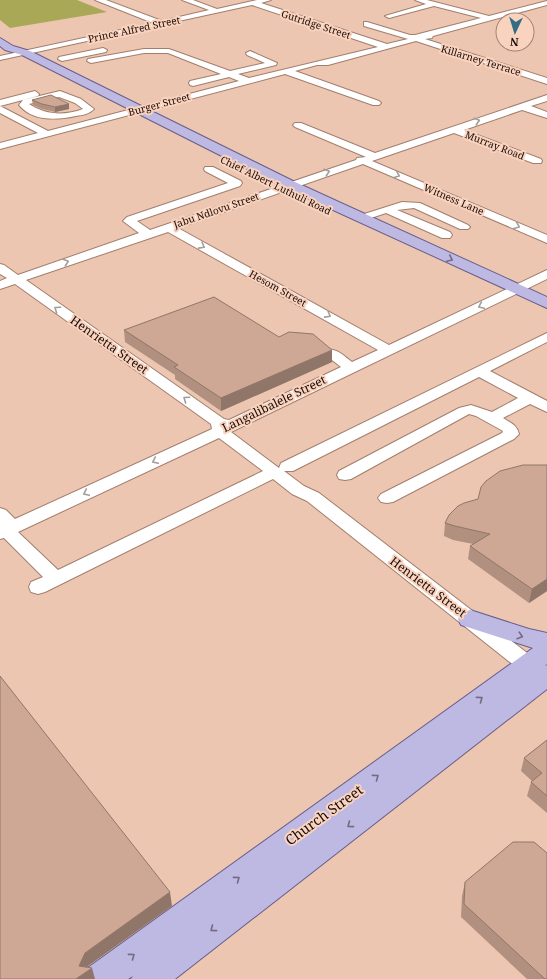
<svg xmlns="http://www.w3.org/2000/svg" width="547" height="979" font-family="'Noto Serif',serif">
	<rect width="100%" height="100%" fill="#edc6b2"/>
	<path fill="#a9a856" d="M0 0H77L107 12 10 28 0 20Z"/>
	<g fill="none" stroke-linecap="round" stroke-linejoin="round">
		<defs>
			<path id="minor" d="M95 0H106L162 21 209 10 182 0H193L217 9 257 0H271L261 3 387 44 408 39 364 26V22H367L410 35H415L481 18 434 6 389 18 385 16 426 4 415 0H427L489 16 547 1V5L433 36 432 38 425 39 547 78V84L416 41 328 65H317L295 71 379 101 381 103 379 105H373L285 74 0 149V143L38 133 0 113V106L48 131 239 81 229 77 193 86 190 85 189 83 190 81 221 74 168 53H144L91 63 87 61 88 59 144 49H169L230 71 265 63 247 55 246 53 250 51 277 63 276 65 238 74 249 78 378 47 252 5 0 60V56L153 23Z
				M103 48 107 50 106 52 62 61 58 59 59 57Z
				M35 91 39 94 38 96 0 106V100Z
				M60 91 81 99 94 109C89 114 83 115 76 116 57 120 33 122 19 105L23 100ZM59 97 75 103 83 109C64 116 46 115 29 104Z
				M547 95V101L531 106 547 112V118L522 110 464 130 541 159 542 161 541 163H533L454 133 372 161 547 235V243L363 164 178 228 389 345 547 270V279L231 432 279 468 281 463 547 333V342L490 371 547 401V412L530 404 503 418C511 423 517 425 519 434L514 439 393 502 387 503 381 502 378 498 381 494 502 433 503 431 476 416 469 414 351 479 345 480 339 479 337 475 339 471 459 408 471 405 492 412 518 398 479 377 293 471H284L304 486 319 493 544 666 547 671 544 678 537 680 530 678 307 501 292 494 273 479 45 592 38 594 31 592 29 587 31 582 43 577 4 538 0 539V508L6 510 15 519 212 429 211 424 15 284 0 289V281L7 278 0 274V264L4 265 18 275 139 233 123 221 127 217 228 183 205 171 204 169 205 167H213L241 181 242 183 240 186 137 221 150 230 356 160 357 158 366 157 295 127 293 125 295 123H301L375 153ZM168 232 378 350 352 362C344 356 336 347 325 350L323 353 341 367 229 420 224 419 26 280ZM219 438 263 471 58 570 18 532Z
				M402 202 420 203 468 225 470 227 468 229H460L414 208 397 210 450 232 452 235 450 238H442L386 213 362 221 358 220 356 218 358 216Z"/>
			<path id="major" d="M0 38 13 46 30 51 295 182 547 297V308L285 188 22 55 5 50 0 46Z
				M470 610 529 629 547 633V664L545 666 547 665V689L175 979H131L133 976 128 979H84L89 967 533 648 461 625 458 619 461 613Z"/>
		</defs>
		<use href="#minor" stroke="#a27e6c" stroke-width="2"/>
		<use href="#major" stroke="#685e8a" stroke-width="2"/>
		<use href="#minor" fill="#fff" fill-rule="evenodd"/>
		<use href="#major" fill="#beb9e3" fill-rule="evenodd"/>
	</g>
	<path fill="#b19080" d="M32 100 69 104V109L55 112 42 109 33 105Z
		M124 330 279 337 332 362 221 411 175 379V375L125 342Z
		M478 499 547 591 529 603 468 559 470 546 473 544 453 540 444 536 445 523Z
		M547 740V813L527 796 531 782 532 781 521 771 524 758Z
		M465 882 547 979H527L461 917 462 896Z"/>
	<path fill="#907668" d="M69 104V109L55 112V107Z
		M332 350V362L221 411V398Z
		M547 579V591L529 603 532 589Z
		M170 892 172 906 88 966 85 973 92 968 95 979H76L79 966 85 953Z"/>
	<path fill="#cea895" stroke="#907668" d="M51 95 69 104 55 107 42 104 32 100Z
		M214 297 279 337 289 332 313 334 332 350 221 398 174 367 178 365 124 330Z
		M523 465H547V579L532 589 470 546 490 534 455 526 445 523 449 515 458 506 464 503 478 499 481 487 486 481 500 471Z
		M0 676 170 892 85 953 79 966 92 968 76 979H0Z
		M547 740V796L531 782 542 773 524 758Z
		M513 842H534L547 853V979H545L464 904 465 882Z"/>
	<defs><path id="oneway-chevron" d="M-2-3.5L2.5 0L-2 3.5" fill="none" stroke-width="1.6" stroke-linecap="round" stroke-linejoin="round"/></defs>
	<g stroke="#a39e9b">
		<use href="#oneway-chevron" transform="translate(477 121) rotate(-18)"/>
		<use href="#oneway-chevron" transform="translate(327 172) rotate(-19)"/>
		<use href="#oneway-chevron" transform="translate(397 175) rotate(23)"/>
		<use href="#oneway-chevron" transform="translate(517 226) rotate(23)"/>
		<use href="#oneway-chevron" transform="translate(202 246) rotate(29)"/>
		<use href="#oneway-chevron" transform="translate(66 262) rotate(-19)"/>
		<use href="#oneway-chevron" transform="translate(481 306) rotate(155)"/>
		<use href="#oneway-chevron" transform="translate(57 309) rotate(-145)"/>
		<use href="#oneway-chevron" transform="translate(328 315) rotate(29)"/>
		<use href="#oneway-chevron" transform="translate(186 399) rotate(-145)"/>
		<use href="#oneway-chevron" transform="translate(155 461) rotate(155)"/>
		<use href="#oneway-chevron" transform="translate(86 493) rotate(155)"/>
	</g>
	<g stroke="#746b80">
		<use href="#oneway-chevron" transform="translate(450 259) rotate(25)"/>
		<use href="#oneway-chevron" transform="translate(520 636) rotate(18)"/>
		<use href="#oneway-chevron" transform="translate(480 699) rotate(-36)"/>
		<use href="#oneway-chevron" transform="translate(376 777) rotate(-36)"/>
		<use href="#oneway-chevron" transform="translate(350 825) rotate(143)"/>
		<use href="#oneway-chevron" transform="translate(237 879) rotate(-36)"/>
		<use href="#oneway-chevron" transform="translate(213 929) rotate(143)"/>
		<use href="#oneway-chevron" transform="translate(132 956) rotate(-36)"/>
	</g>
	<g text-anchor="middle" stroke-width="4" stroke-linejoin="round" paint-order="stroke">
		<g font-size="10" fill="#190c06" stroke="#fad3bf">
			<text transform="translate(316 24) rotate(18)" y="4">Gutridge Street</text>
			<text transform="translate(134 29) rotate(-12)" y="4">Prince Alfred Street</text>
			<text transform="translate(481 60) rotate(17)" y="4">Killarney Terrace</text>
			<text transform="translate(159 104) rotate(-15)" y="4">Burger Street</text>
			<text transform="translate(495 145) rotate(21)" y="4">Murray Road</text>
			<text transform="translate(276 185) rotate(26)" y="4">Chief Albert Luthuli Road</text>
			<text transform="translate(454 199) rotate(23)" y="4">Witness Lane</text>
			<text transform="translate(216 210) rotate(-19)" y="4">Jabu Ndlovu Street</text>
			<text transform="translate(278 288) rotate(29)" y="4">Hesom Street</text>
		</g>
		<g font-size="12" fill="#190c06" stroke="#fad3bf">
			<text transform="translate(109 345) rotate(35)" y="4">Henrietta Street</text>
			<text transform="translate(274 404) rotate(-26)" y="4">Langalibalele Street</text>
			<text transform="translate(428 587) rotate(37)" y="4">Henrietta Street</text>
		</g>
		<g font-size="14" fill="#190c06" stroke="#fad3bf">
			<text transform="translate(324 815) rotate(-36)" y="5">Church Street</text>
		</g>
	</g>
	<g transform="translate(515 32) rotate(184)"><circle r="19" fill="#fad3bf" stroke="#a08375"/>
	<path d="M0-3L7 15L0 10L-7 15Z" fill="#346e86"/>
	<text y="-6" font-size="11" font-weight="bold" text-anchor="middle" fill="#190c06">N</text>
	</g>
</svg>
